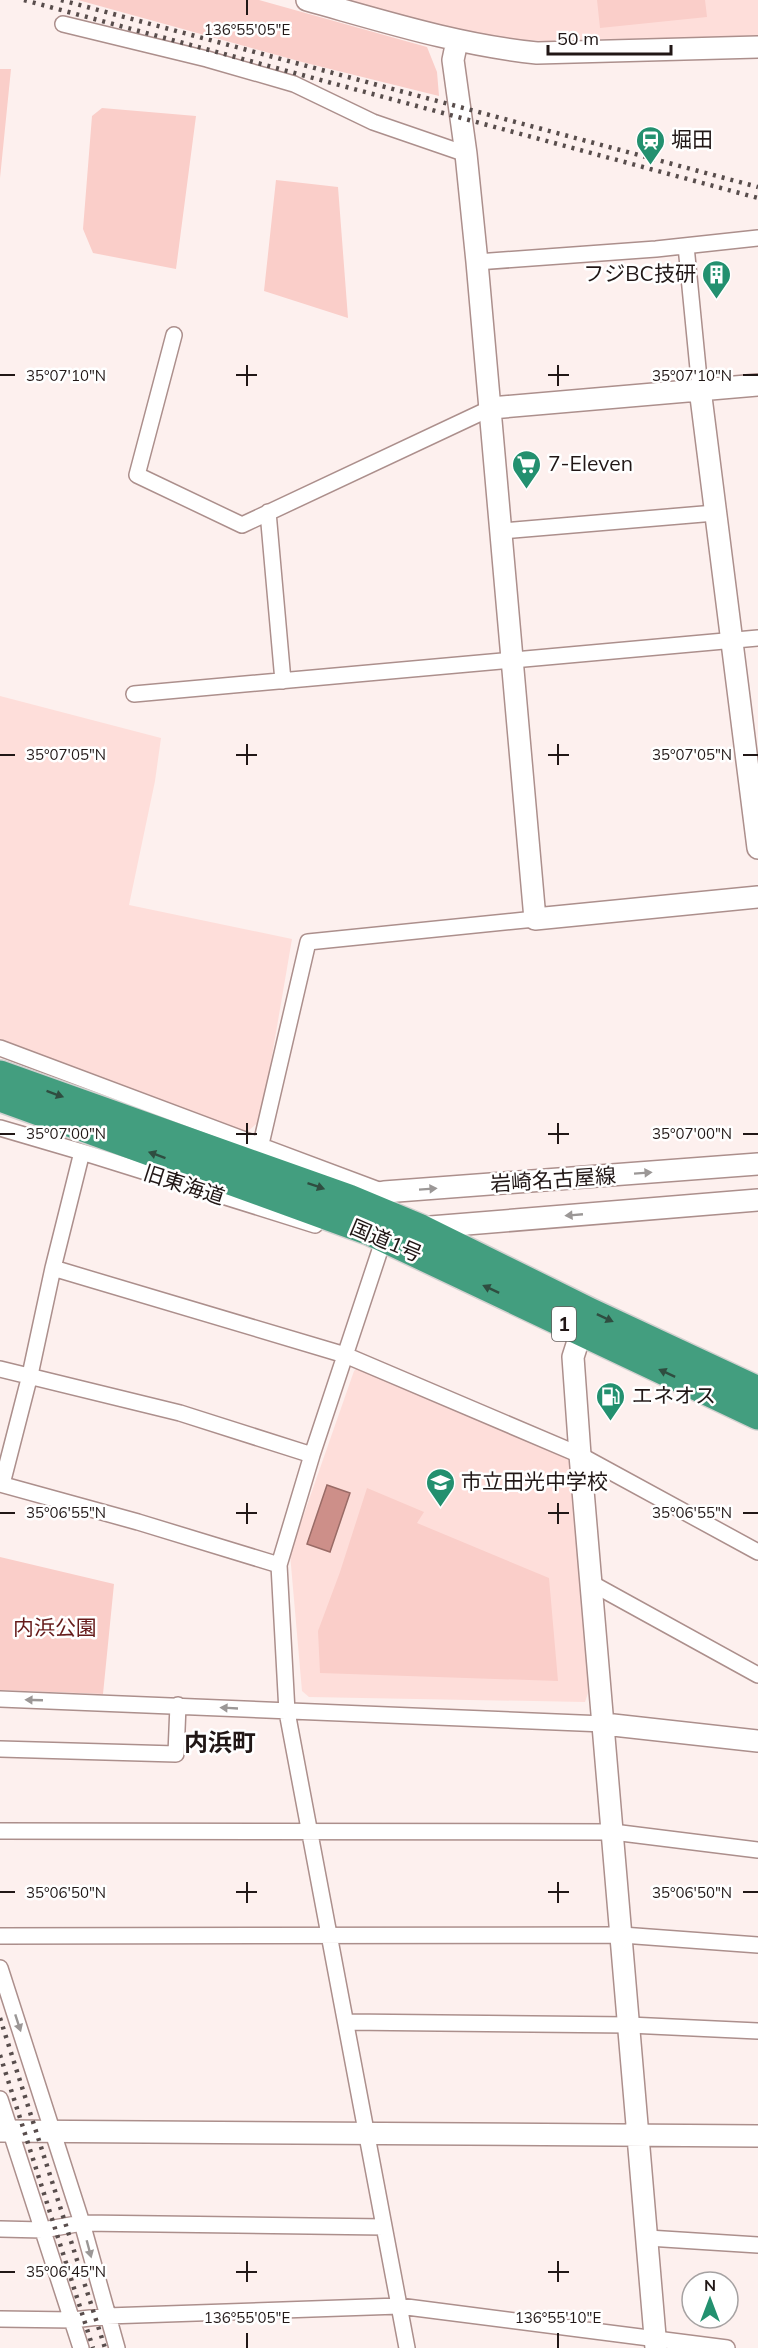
<svg xmlns="http://www.w3.org/2000/svg" width="758" height="2348" font-family="Mulish,'Noto Sans JP',sans-serif">
	<rect width="100%" height="100%" fill="#fdf0ee"/>
	<path fill="#fededa" d="M346 0H758V38L595 39 547 41 511 39 459 30Z
		M0 696 161 738 155 781 129 905 292 939 261 1120 247 1132 0 1039Z
		M358 1367 564 1453 569 1462 590 1687 585 1702 309 1697 302 1691 290 1554 354 1371Z"/>
	<path fill="#facec9" d="M78 0H259L427 47 437 72 439 96 302 62Z
		M597 0H705L707 17 600 28Z
		M0 69H11L0 178Z
		M102 108 196 116 176 269 93 253 83 229 92 116Z
		M276 180 338 187 348 318 264 291Z
		M367 1488 424 1512 417 1523 549 1578 558 1681 320 1673 318 1631 340 1572Z
		M0 1557 114 1584 103 1694 0 1690Z"/>
	<path fill="#cd8f89" stroke="#996b66" stroke-width="1.5" d="M327 1485 350 1493 330 1552 307 1544Z"/>
	<g fill="none" stroke-linecap="round" stroke-linejoin="round">
		<defs>
			<path id="street" d="M63 24 207 59 294 84 373 122 466 154
				M686 246 700 389
				M477 262 656 249 758 238
				M174 335 137 475 242 525 491 408
				M268 512 283 681
				M502 531 715 513
				M134 694 758 638
				M0 1048 384 1192
				M0 1128 82 1152 315 1225
				M261 1144 308 942 535 919
				M384 1238 312 1455 279 1565 287 1712 407 2348
				M53 1268 345 1355 580 1455 758 1552
				M0 1369 180 1413 312 1455
				M0 1484 138 1522 279 1565
				M2 1484 30 1375 53 1268 82 1152
				M591 1583 758 1675
				M0 1699 604 1724
				M0 1749 176 1754 178 1705
				M0 1831 613 1832 758 1850
				M0 1936 622 1935 758 1945
				M0 1968 82 2223 117 2348
				M346 2022 629 2025 758 2031
				M0 2099 81 2348
				M0 2229 43 2230 82 2223 384 2227
				M648 2238 758 2245
				M0 2319 73 2320 107 2316 399 2306 727 2348"/>
			<path id="secondary" d="M307 0C383 21 458 45 537 53L758 47
				M457 41 453 60 466 154 477 262 535 919 758 897
				M700 389 758 848
				M491 408 758 385
				M349 1198 384 1192 758 1164
				M418 1228 758 1200
				M581 1332 573 1357 580 1455 656 2348
				M604 1724 758 1741
				M0 2131 758 2136"/>
			<path id="highway" d="M0 1074 349 1198 421 1228 589 1311 758 1390
				M0 1098 370 1232 758 1416"/>
		</defs>
		<use href="#street" stroke="#ac8f8c" stroke-width="18"/>
		<use href="#secondary" stroke="#ac8f8c" stroke-width="24"/>
		<use href="#highway" stroke="#d3d1d0" stroke-width="30"/>
		<use href="#street" stroke="#fff" stroke-width="15"/>
		<use href="#secondary" stroke="#fff" stroke-width="21"/>
		<use href="#highway" stroke="#439e7f" stroke-width="27"/>
		<path stroke="#584d4c" stroke-width="4.5" stroke-dasharray="3 6" stroke-linecap="butt" d="M24 0 758 198
			M61 0 758 187
			M0 2018 105 2348
			M0 2055 93 2348"/>
	</g>
	<defs><path id="oneway-solid" d="M-6-.8H1V-3.2L6.5 0L1 3.2V.8H-6Z" transform="scale(1.5)"/></defs>
	<g fill="#2f4d40">
		<use href="#oneway-solid" transform="translate(55 1094) rotate(20)"/>
		<use href="#oneway-solid" transform="translate(157 1155) rotate(-160)"/>
		<use href="#oneway-solid" transform="translate(316 1186) rotate(19)"/>
		<use href="#oneway-solid" transform="translate(491 1289) rotate(-155)"/>
		<use href="#oneway-solid" transform="translate(605 1318) rotate(25)"/>
		<use href="#oneway-solid" transform="translate(667 1373) rotate(-155)"/>
	</g>
	<g fill="#9b9796">
		<use href="#oneway-solid" transform="translate(643 1173) rotate(-4)"/>
		<use href="#oneway-solid" transform="translate(428 1189) rotate(-4)"/>
		<use href="#oneway-solid" transform="translate(574 1215) rotate(175)"/>
		<use href="#oneway-solid" transform="translate(34 1700) rotate(-178)"/>
		<use href="#oneway-solid" transform="translate(229 1708) rotate(-177)"/>
		<use href="#oneway-solid" transform="translate(18 2023) rotate(72)"/>
		<use href="#oneway-solid" transform="translate(89 2249) rotate(75)"/>
	</g>
	<path fill="none" stroke="#211716" stroke-width="2" d="M247 0V15M247 365V386M558 365V386M0 375H15M236 375H257M548 375H569M743 375H758M247 744V765M558 744V765M0 755H15M236 755H257M548 755H569M743 755H758M247 1123V1144M558 1123V1144M0 1134H15M236 1134H257M548 1134H569M743 1134H758M247 1503V1524M558 1503V1524M0 1513H15M236 1513H257M548 1513H569M743 1513H758M247 1882V1903M558 1882V1903M0 1892H15M236 1892H257M548 1892H569M743 1892H758M247 2261V2282M558 2261V2282M0 2272H15M236 2272H257M548 2272H569M247 2333V2348M558 2333V2348"/>
	<defs>
		<symbol id="station-pin" viewBox="-11 -11 22 30"><path d="M0 17L-7.5 6A9.5 9.5 0 1 1 7.5 6Z" fill="#23906f" stroke="#fff"/><path d="M-3-6H3Q5-6 5-4V2Q5 4 3 4L4.5 6H3L1.5 4h-3L-3 6H-4.5L-3 4Q-5 4-5 2V-4Q-5-6-3-6ZM-3.5-4v3h7v-3ZM-3.5 1v1.5H-2V1ZM2 1v1.5H3.5V1Z" fill="#fff"/></symbol>
		<symbol id="building-pin" viewBox="-11 -11 22 30"><path d="M0 17L-7.5 6A9.5 9.5 0 1 1 7.5 6Z" fill="#23906f" stroke="#fff"/><path d="M-4-6H4V6H1V3H-1V6H-4ZM-2.5-4.3h1.7v1.8h-1.7ZM.8-4.3h1.7v1.8H.8ZM-2.5-1h1.7V.8h-1.7ZM.8-1h1.7V.8H.8Z" fill="#fff"/></symbol>
		<symbol id="supermarket-pin" viewBox="-11 -11 22 30"><path d="M0 17L-7.5 6A9.5 9.5 0 1 1 7.5 6Z" fill="#23906f" stroke="#fff"/><path d="M-6-5.5h2.5l.6 2H6L4.5 2H-2.5L-4.4-4H-6ZM-1.5 3.2a1.3 1.3 0 1 0 .1 0ZM3 3.2a1.3 1.3 0 1 0 .1 0Z" fill="#fff"/></symbol>
		<symbol id="fuel-pin" viewBox="-11 -11 22 30"><path d="M0 17L-7.5 6A9.5 9.5 0 1 1 7.5 6Z" fill="#23906f" stroke="#fff"/><path d="M-5.5-6h7V0h2V4h1.3V-2.5L3-4.5l.8-.8L6-3V5H2.5V1h-1V6h-7ZM-4.2-4.7v3.2H.2V-4.7Z" fill="#fff"/></symbol>
		<symbol id="school-pin" viewBox="-11 -11 22 30"><path d="M0 17L-7.5 6A9.5 9.5 0 1 1 7.5 6Z" fill="#23906f" stroke="#fff"/><path d="M0-5L7-2L0 1L-7-2ZM-4 1L0 2.5L4 1V4Q0 6-4 4Z" fill="#fff"/></symbol>
	</defs>
	<g fill-rule="evenodd">
		<use href="#station-pin" x="634" y="124" width="33" height="45"/>
		<use href="#building-pin" x="700" y="258" width="33" height="45"/>
		<use href="#supermarket-pin" x="510" y="448" width="33" height="45"/>
		<use href="#fuel-pin" x="594" y="1380" width="33" height="45"/>
		<use href="#school-pin" x="424" y="1466" width="33" height="45"/>
	</g>
	<g text-anchor="middle" stroke-width="5" stroke-linejoin="round" paint-order="stroke">
		<rect fill="#fff" stroke="#645d5c" stroke-width="1.5" x="552" y="1307" width="24" height="34" rx="4.5"/>
		<g font-size="20" font-weight="bold" fill="#211716">
			<text x="564" y="1331">1</text>
		</g>
		<g font-size="21" fill="#211716" stroke="#fff" text-anchor="start">
			<text x="671" y="147">堀田</text>
			<text x="696" y="281" text-anchor="end">フジBC技研</text>
			<text x="548" y="471">7-Eleven</text>
			<text x="632" y="1403">エネオス</text>
			<text x="461" y="1489">市立田光中学校</text>
		</g>
		<g font-size="21" fill="#211716" stroke="#fff">
			<text transform="translate(553 1180) rotate(-4)" y="7">岩崎名古屋線</text>
			<text transform="translate(184 1185) rotate(18)" y="7">旧東海道</text>
			<text transform="translate(386 1241) rotate(23)" y="7">国道1号</text>
		</g>
		<g font-size="21" fill="#661b1a" stroke="#fff">
			<text x="55" y="1635">内浜公園</text>
		</g>
		<g font-size="24" font-weight="bold" fill="#211716" stroke="#fff">
			<text x="220" y="1751">内浜町</text>
		</g>
	</g>
	<g font-size="15" text-anchor="middle" fill="#211716" stroke="#fff" stroke-width="5" stroke-linejoin="round" paint-order="stroke">
		<text x="247" y="35">136°55'05"E</text>
		<text x="66" y="381">35°07'10"N</text>
		<text x="692" y="381">35°07'10"N</text>
		<text x="66" y="760">35°07'05"N</text>
		<text x="692" y="760">35°07'05"N</text>
		<text x="66" y="1139">35°07'00"N</text>
		<text x="692" y="1139">35°07'00"N</text>
		<text x="66" y="1518">35°06'55"N</text>
		<text x="692" y="1518">35°06'55"N</text>
		<text x="66" y="1898">35°06'50"N</text>
		<text x="692" y="1898">35°06'50"N</text>
		<text x="66" y="2277">35°06'45"N</text>
		<text x="247" y="2323">136°55'05"E</text>
		<text x="558" y="2323">136°55'10"E</text>
	</g>
	<g transform="translate(710 2300)"><circle r="28" fill="#ffffff" stroke="#a6a2a2" stroke-width="1.5"/>
	<path d="M0-4.5L10 22L0 15L-10 22Z" fill="#23906f"/>
	<text y="-9" font-size="16" font-weight="bold" text-anchor="middle" fill="#211716">N</text>
	</g>
	<path d="M548 45v9h123v-9" fill="none" stroke="#211716" stroke-width="3"/>
	<text x="557" y="45" font-size="18" fill="#211716" stroke="#ffffff" stroke-width="4.5" paint-order="stroke">50 m</text>
</svg>
